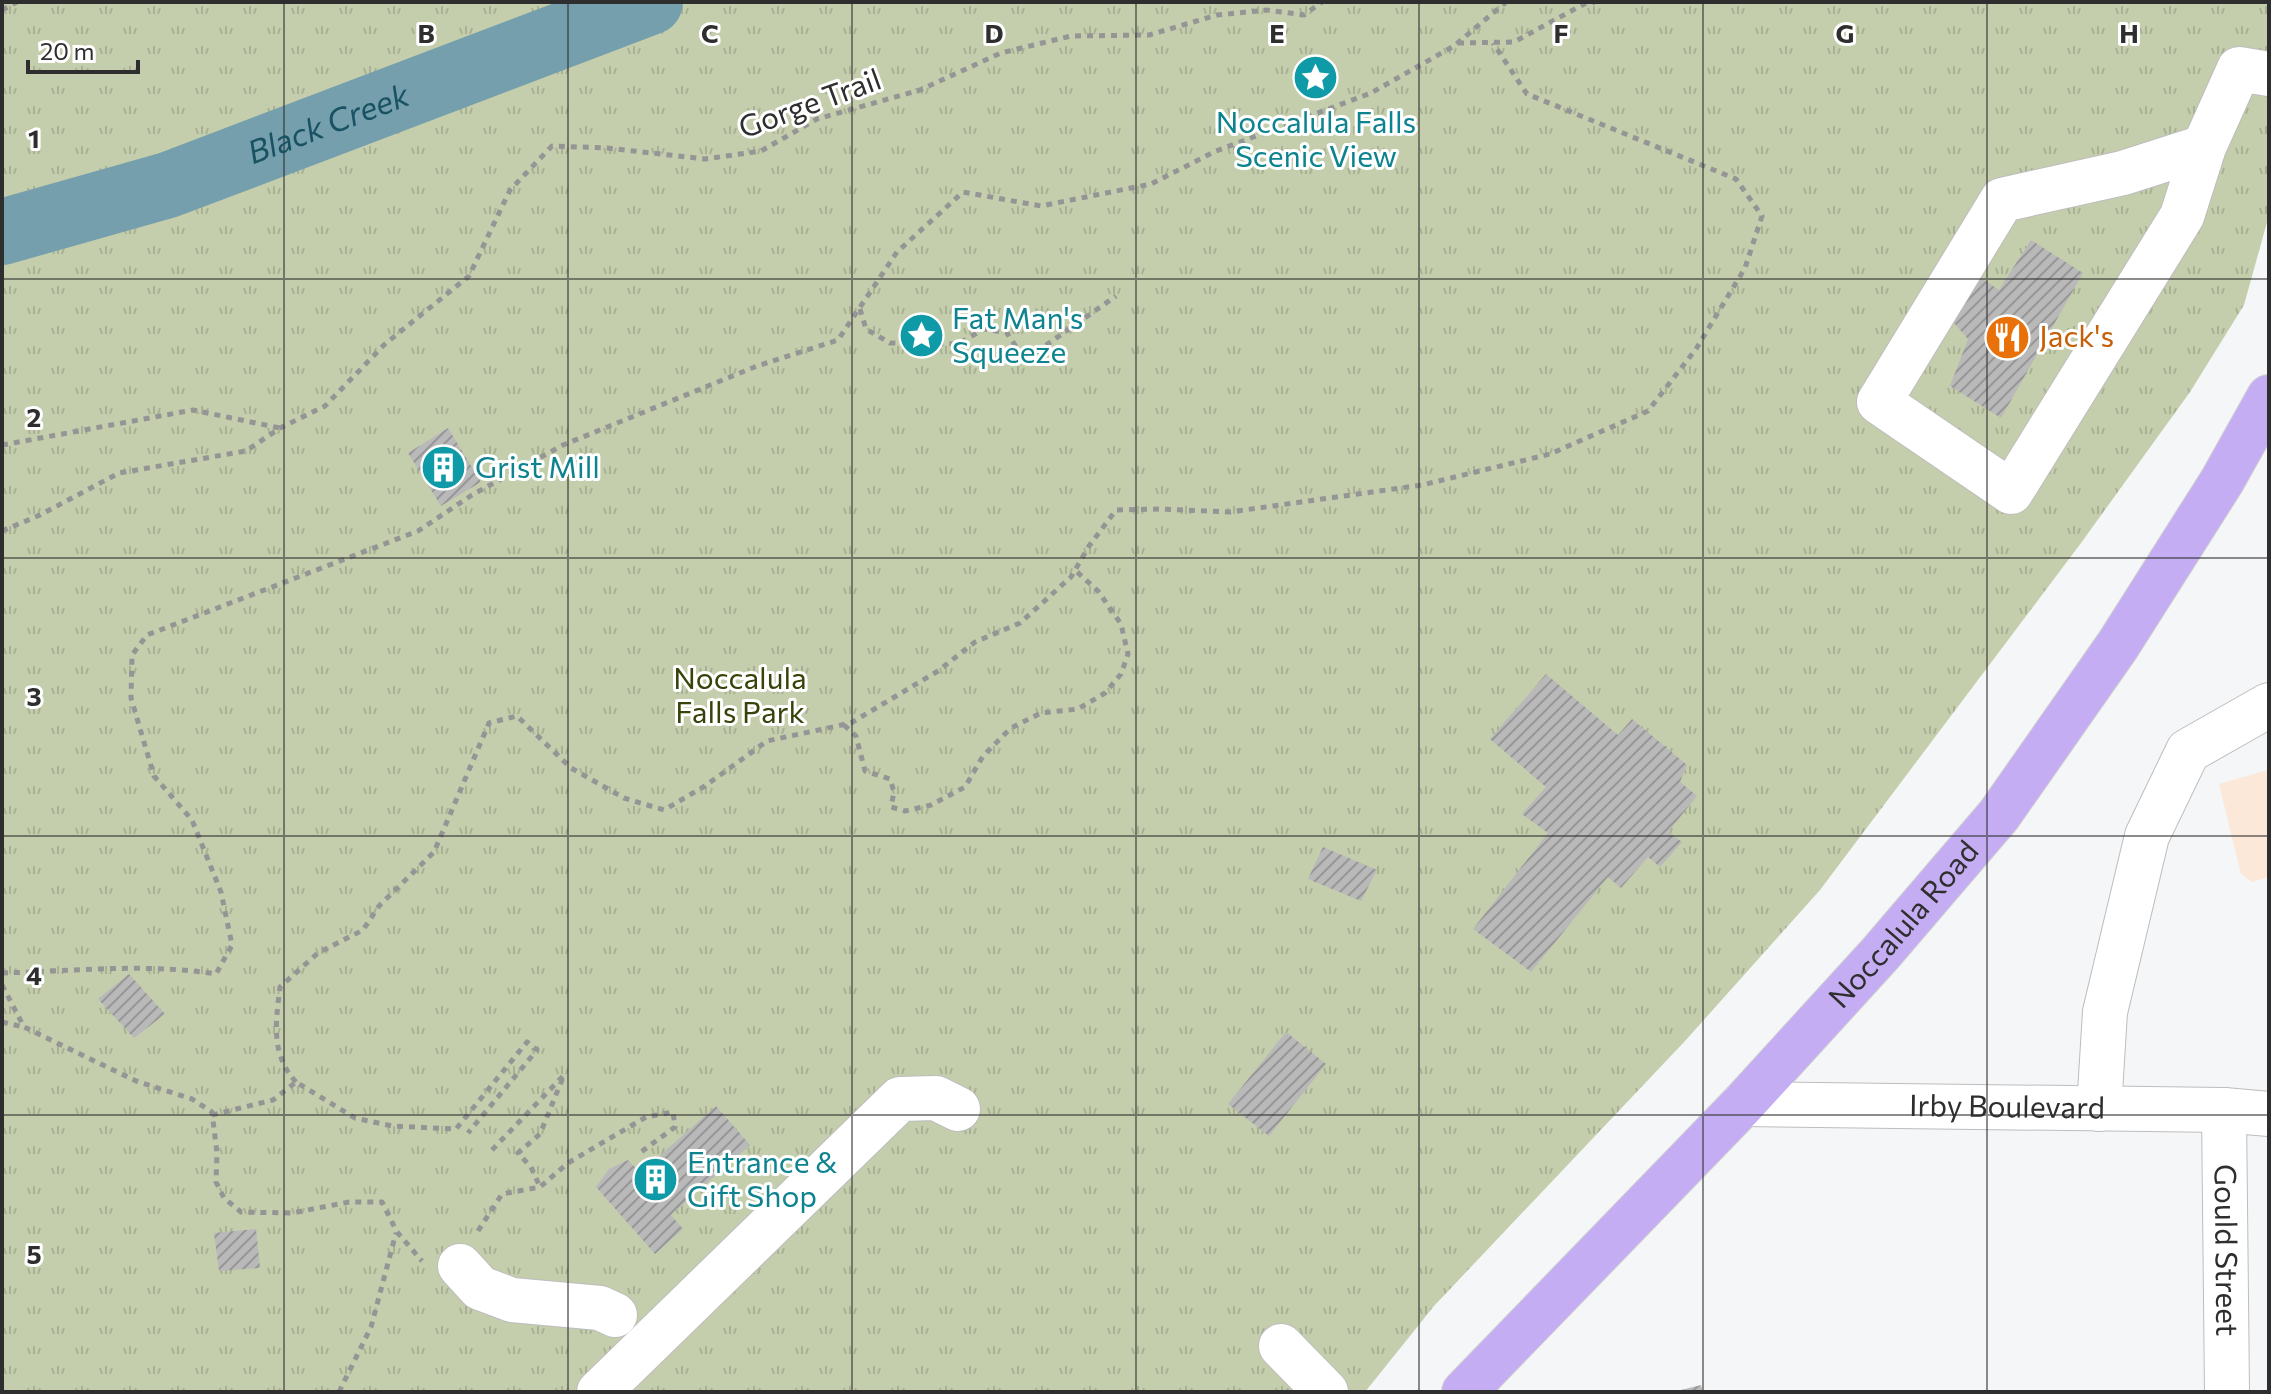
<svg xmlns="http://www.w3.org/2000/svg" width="2271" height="1394" font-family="Commissioner,sans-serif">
	<defs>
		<pattern id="grass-tufts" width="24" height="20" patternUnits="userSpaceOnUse" patternTransform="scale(2)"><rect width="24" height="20" fill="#c4ceac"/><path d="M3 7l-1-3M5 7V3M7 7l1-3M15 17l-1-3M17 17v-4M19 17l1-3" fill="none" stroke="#a9b194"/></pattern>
		<pattern id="building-hatch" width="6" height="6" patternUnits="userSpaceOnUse" patternTransform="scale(2)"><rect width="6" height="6" fill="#b9b9ba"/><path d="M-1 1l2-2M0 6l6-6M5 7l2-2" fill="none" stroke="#979798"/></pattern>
	</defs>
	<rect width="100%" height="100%" fill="#f5f6f7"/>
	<path fill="#fbe8d8" d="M2268 770 2269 877 2252 882 2241 874 2219 784Z"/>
	<path fill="url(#grass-tufts)" d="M2 2H2269V215L2244 305 2190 392 2081 543 1820 890 1685 1041 1434 1306 1365 1392H2Z"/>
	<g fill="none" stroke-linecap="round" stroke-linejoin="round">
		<path stroke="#759fad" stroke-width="66" id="s1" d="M2 232 168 185 650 2"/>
	</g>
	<path fill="url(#building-hatch)" d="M2031 240 2083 273 2001 418 1950 386 1968 339 1947 315 1974 273 1999 290Z
		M448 428 481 482 441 506 408 453Z
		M1546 674 1618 735 1632 719 1687 765 1680 782 1697 796 1668 832 1682 842 1660 867 1648 857 1621 888 1608 877 1531 972 1473 929 1548 833 1522 814 1546 787 1490 739Z
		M1323 847 1377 870 1361 901 1308 879Z
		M129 974 165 1014 134 1038 98 999Z
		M1286 1032 1326 1064 1269 1136 1228 1104Z
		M716 1106 750 1145 671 1215 683 1229 655 1254 596 1187 609 1169 628 1160 640 1173Z
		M256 1229 260 1268 219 1271 214 1233Z
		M1701 1385 1703 1392H1677V1391Z"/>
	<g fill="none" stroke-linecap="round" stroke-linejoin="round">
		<defs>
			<g id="minor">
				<path d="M2204 147 2123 173 2002 200 1879 402 2011 492 2182 216 2204 147 2239 69 2269 74"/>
				<path id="s2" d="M1743 1104 2224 1110 2269 1114"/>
				<path d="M2099 1109 2105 1012 2147 836 2188 751 2269 705"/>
				<path id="s3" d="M2224 1110 2227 1392"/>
				<path d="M460 1266 480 1288 512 1300 600 1308 615 1315"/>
				<path d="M1281 1346 1326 1392"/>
				<path d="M599 1392 900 1099 936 1098 958 1109"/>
			</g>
			<g id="major">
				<path id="s4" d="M1464 1392 1743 1104 1880 954 1999 815 2118 645 2222 481 2269 397"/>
			</g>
		</defs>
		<use href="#minor" stroke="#bdbdbe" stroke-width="46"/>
		<use href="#major" stroke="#d1d1d1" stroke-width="46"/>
		<path stroke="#959596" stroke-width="5" stroke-dasharray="6 6" stroke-linecap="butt" d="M2 10 17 2
			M1458 43 1514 42 1584 4 1595 2
			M860 309 866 329 890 343 958 344 984 329 1007 333 1025 360 1116 296
			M2 445 193 410 280 428
			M2 531 40 515 119 473 246 451 280 428 325 406 385 344 469 276 510 190 552 146 607 148 705 159 761 151 817 119 920 90 1001 53 1071 36 1149 35 1217 15 1267 10 1304 15 1322 2
			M844 725 856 736 865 771 890 779 894 792 891 807 905 811 931 805 965 787 983 756 1011 728 1041 713 1078 709 1105 693 1121 674 1128 654 1121 624 1098 591 1075 570
			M2 973C73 971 146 963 216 974L232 945 221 892 192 820 154 776 131 698 132 655 147 635 418 531 472 495 563 445 757 366 838 340 897 252 963 192 1041 206 1151 184 1216 151 1371 93 1454 46 1506 2
			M2 985 24 1027 136 1081 192 1099 212 1112 217 1153 216 1182 224 1198 241 1212 292 1213 349 1202H382L397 1232 422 1261
			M2 1022 23 1027
			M296 1082C270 1054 276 1021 280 987L318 953 363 930 379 906 434 852 489 723 517 716 571 768 624 798 664 810 705 786 767 741 851 723 938 671 975 642 1020 623 1071 577 1089 546 1116 510 1161 509 1230 512 1422 485 1550 454 1648 411 1696 349 1745 268 1762 216 1736 179 1527 94 1493 43
			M212 1115 273 1100 296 1082 355 1118 392 1126 456 1129 527 1042 537 1050 468 1133
			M492 1150 564 1075 540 1134 518 1153 531 1167 540 1187
			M478 1231 502 1194 540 1187 568 1163 646 1117 673 1112 675 1127 641 1152
			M339 1392 371 1327 396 1233"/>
		<use href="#minor" stroke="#fff" stroke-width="44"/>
		<use href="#major" stroke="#c4adf2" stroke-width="44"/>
	</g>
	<path fill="none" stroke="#2e2e2f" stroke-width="2" stroke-opacity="0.55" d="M284 2V1392M568 2V1392M852 2V1392M1136 2V1392M1419 2V1392M1703 2V1392M1987 2V1392M2 279H2269M2 558H2269M2 836H2269M2 1115H2269"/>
	<defs>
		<symbol id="sight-disc" viewBox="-11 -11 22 22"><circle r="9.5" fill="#0f9aa8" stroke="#fff"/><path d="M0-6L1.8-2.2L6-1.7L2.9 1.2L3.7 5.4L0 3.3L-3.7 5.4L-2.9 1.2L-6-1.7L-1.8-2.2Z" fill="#fff"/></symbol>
		<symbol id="restaurant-disc" viewBox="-11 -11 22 22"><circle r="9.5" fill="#e8710a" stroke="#fff"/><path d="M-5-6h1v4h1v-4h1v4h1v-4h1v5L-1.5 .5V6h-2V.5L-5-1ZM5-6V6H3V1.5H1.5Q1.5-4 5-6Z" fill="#fff"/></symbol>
		<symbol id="building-disc" viewBox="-11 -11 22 22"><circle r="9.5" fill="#0f9aa8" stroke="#fff"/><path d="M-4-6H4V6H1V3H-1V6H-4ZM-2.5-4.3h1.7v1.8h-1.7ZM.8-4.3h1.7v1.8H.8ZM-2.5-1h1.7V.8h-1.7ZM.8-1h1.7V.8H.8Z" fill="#fff"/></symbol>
	</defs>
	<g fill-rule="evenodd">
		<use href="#sight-disc" x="1290" y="52" width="51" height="51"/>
		<use href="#sight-disc" x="896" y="310" width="51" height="51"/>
		<use href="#restaurant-disc" x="1982" y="312" width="51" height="51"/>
		<use href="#building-disc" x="418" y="442" width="51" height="51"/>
		<use href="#building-disc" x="630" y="1154" width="51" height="51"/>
	</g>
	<g text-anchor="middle" stroke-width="6" stroke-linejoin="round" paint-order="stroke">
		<g font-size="30" fill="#2e2e2f" stroke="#fff">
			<text transform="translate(810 104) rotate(-20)" y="10">Gorge Trail</text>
			<text dy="10" stroke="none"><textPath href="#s4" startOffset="642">Noccalula Road</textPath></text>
			<text dy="10" stroke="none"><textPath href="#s2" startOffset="264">Irby Boulevard</textPath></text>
			<text dy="10" stroke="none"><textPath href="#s3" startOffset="140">Gould Street</textPath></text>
		</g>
		<g font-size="30" fill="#0d838f" stroke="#fff" text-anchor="start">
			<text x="1316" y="133" text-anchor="middle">Noccalula Falls<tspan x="1316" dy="34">Scenic View</tspan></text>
			<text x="952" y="329">Fat Man's<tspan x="952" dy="34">Squeeze</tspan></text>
			<text x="475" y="478">Grist Mill</text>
			<text x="687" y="1173">Entrance &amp;<tspan x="687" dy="34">Gift Shop</tspan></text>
		</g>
		<g font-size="30" fill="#c56008" stroke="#fff" text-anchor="start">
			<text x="2039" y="347">Jack's</text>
		</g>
		<g font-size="30" fill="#374309" stroke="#fff">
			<text x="740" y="689">Noccalula<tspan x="740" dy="34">Falls Park</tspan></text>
		</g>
		<g font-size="32" font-style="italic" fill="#185263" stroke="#fff">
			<text dy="11" stroke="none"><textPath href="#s1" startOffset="344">Black Creek</textPath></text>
		</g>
	</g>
	<g font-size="26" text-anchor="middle" font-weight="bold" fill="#2e2e2f" stroke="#fff" stroke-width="6" stroke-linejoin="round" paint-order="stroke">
		<text x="426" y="43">B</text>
		<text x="710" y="43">C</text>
		<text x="994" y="43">D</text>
		<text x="1277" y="43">E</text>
		<text x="1561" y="43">F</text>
		<text x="1845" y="43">G</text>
		<text x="2129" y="43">H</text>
		<text x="34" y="148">1</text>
		<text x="34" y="427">2</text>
		<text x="34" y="706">3</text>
		<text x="34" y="985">4</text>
		<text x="34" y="1264">5</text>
	</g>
	<rect width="2271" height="1394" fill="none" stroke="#2e2e2f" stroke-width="8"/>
	<path d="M28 60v12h110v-12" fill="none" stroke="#2e2e2f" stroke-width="4"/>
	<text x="40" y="60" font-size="24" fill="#2e2e2f" stroke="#ffffff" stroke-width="6" paint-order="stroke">20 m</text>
</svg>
